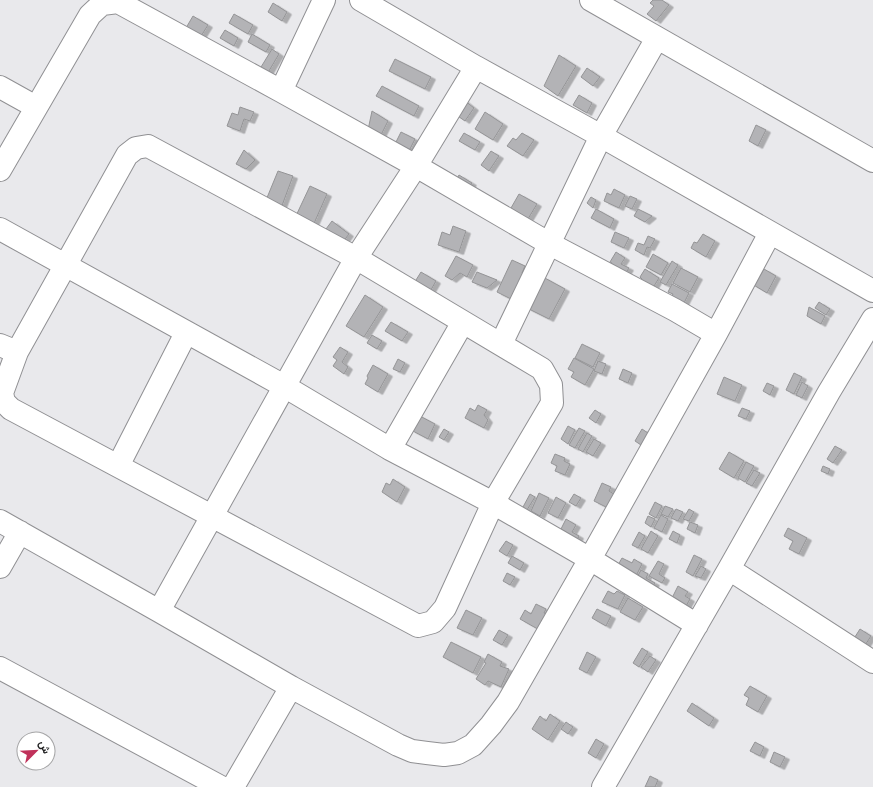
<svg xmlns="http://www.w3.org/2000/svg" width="873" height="787" font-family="'Public Sans',Vazirmatn,sans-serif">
	<defs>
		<filter id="shadow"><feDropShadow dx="4.5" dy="2.5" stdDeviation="0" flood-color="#0004"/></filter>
	</defs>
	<rect width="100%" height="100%" fill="#e9e9ec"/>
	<path fill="#b3b3b6" stroke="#949496" filter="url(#shadow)" d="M653 0H662L669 5 656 21 647 14 654 6 650 3Z
		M273 3 287 12 282 21 268 12Z
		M234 14 253 25 248 34 229 23Z
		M193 16 208 25 198 41 183 33Z
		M225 30 238 38 234 46 220 38Z
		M252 34 270 45 266 52 248 42Z
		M272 49 279 54 266 76 258 72Z
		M559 55 576 66 558 96 544 86Z
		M395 59 431 77 425 89 389 71Z
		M587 68 600 77 593 86 581 77Z
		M382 86 419 106 414 116 376 96Z
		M579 95 592 103 587 113 573 105Z
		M464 100 474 108 465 121 452 112Z
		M240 107 254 112 250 121 244 119 240 131 227 126 232 113 238 115Z
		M372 111 388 121 380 137 368 130Z
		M485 112 503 124 493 140 475 129Z
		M756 125 766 130 758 146 749 141Z
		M401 132 415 139 408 153 394 146Z
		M464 133 480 142 475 150 459 141Z
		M522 133 534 140 523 156 507 146 513 138 516 140Z
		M244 150 255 160 246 169 236 164Z
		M491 151 499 156 489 171 481 165Z
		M278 171 293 176 280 211 264 205Z
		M459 175 472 183 467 190 454 183Z
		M310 186 327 194 312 228 294 220Z
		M614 189 625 195 619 208 604 201 607 193 611 195Z
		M519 194 537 204 528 219 511 208Z
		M630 196 637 199 632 209 625 206Z
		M591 197 596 200 593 208 587 203Z
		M596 209 614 219 610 228 591 218Z
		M638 209 652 216 645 222 634 216Z
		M332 221 349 234 340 246 323 233Z
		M453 226 466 231 459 252 438 245 442 232 450 235Z
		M615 232 629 238 624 248 611 242Z
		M703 234 715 241 706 257 691 248 694 242 697 243Z
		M648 236 655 239 650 248 647 247 644 255 635 250 638 243 644 245Z
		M616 252 625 258 621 264 629 268 622 279 608 270 612 263 610 262Z
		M653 254 668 263 661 275 646 267Z
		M456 256 473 265 467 277 460 273 452 280 445 276Z
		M512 260 525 266 522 273 525 275 513 300 497 292Z
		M672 261 678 265 666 285 660 282Z
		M681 268 698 277 690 292 673 283Z
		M645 269 659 278 651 291 639 284 642 279 640 277Z
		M764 269 776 276 767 293 752 284 755 277H759Z
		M421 272 436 281 427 297 422 286 416 280Z
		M477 272 497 280 487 288 472 282Z
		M543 277 565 289 549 319 527 308Z
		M672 284 689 293 681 309 669 302 673 294 668 292Z
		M365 295 383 307 364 337 346 326Z
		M819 302 830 309 826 315 815 308Z
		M809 307 825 316 821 324 807 316Z
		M391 322 408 332 402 341 385 331Z
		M372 335 382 341 377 349 367 343Z
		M582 344 600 353 593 367 575 358Z
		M340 347 348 352 342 362 348 367 344 374 333 366 337 360 333 357Z
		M574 358 594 369 585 385 571 377 574 372 568 369Z
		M398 359 405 363 400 372 393 369Z
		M598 361 606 364 602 374 594 371Z
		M373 365 388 374 378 392 365 384 368 378 367 376Z
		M623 369 632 373 628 383 619 379Z
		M794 373 802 377 794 394 786 390Z
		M724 377 742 385 735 401 717 394Z
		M802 382 808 386 802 398 796 395Z
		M767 383 774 386 770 395 763 391Z
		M478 405 487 410 484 415 488 420 484 428 465 418 470 408 475 411Z
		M742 408 750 411 746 419 738 416Z
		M595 410 601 414 596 423 589 418Z
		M418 415 435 424 428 439 411 430Z
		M568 426 575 430 568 444 561 439Z
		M579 428 585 431 575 448 569 445Z
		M444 429 449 432 444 440 439 437Z
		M642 429 651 435 644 447 635 441Z
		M587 433 592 436 583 452 578 449Z
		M594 439 601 443 593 456 586 452Z
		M835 446 842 450 833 463 827 459Z
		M729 452 744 461 734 478 719 469Z
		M555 454 565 458 564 461 570 464 565 475 555 471 557 466 551 463Z
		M746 462 754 466 745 482 738 478Z
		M823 466 830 469 828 474 821 471Z
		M754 470 760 473 752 486 746 483Z
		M393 479 405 487 397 502 382 492 386 483 390 485Z
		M602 483 611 487 609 491 617 496 610 509 594 501Z
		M539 493 549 498 540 516 531 511Z
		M530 494 535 497 527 510 523 507Z
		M574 494 581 498 576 506 569 502Z
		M556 497 566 503 558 518 548 513Z
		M655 502 662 506 656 518 649 514Z
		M665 506 673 509 668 517 661 514Z
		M676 509 683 512 678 521 671 518Z
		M689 509 694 512 689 521 683 519Z
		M661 515 668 519 662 532 654 528Z
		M648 516 655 519 651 527 645 523Z
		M566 519 576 525 572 532 579 536 574 547 561 540 566 532 561 529Z
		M690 522 698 525 695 533 687 529Z
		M788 528 807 538 799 554 789 549 793 541 784 536Z
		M651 531 658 536 648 553 641 549Z
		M673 531 680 535 677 543 669 539Z
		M639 532 645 536 638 548 632 545Z
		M506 541 513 545 507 556 499 551Z
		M694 555 702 559 693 576 686 572Z
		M512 556 524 563 520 570 508 563Z
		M622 558 632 563 634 559 642 564 633 582 614 572Z
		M658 561 664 564 659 574 665 578 662 583 649 576Z
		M701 566 706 569 701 578 695 576Z
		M641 570 648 574 646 578 655 583 649 592 634 583Z
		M507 573 515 577 510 585 503 581Z
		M678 586 688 592 685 596 690 599 684 610 670 602Z
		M608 591 614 594 617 591 625 595 618 609 602 602Z
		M628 598 643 607 635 620 620 612Z
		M536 604 546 609 544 613 551 616 543 632 520 619 525 610 531 614Z
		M597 609 611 616 606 626 592 618Z
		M466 610 482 618 473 635 457 628Z
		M860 629 871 636 864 647 853 640Z
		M499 630 508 635 502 645 493 640Z
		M451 642 481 657 473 673 443 657Z
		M642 648 648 652 639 667 633 663Z
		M587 652 596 657 587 673 579 669Z
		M488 654 502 662 500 666 509 669 501 687 488 681 485 685 476 679 486 663 484 662Z
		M650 656 656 660 648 672 641 667Z
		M750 686 767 696 758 712 746 705 749 698 744 695Z
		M692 703 714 718 709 726 687 711Z
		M550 714 560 721 548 740 532 729 540 716 546 721Z
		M566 722 573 727 568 734 561 729Z
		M596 739 604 744 596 758 588 753Z
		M755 742 764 747 760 756 750 751Z
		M774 752 785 757 780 767 770 762Z
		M650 776 658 780 655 787H645Z"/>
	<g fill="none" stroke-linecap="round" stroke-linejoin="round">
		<defs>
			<path id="minor" d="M361 0 476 67 601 136 873 291
				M591 0 873 161
				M0 87 36 107
				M281 91 324 0
				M148 146 356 258 542 369 551 385 552 403 493 503 445 608 433 622 418 626 11 409 4 402 2 393 17 352 127 155 136 148Z
				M0 170 90 15 102 4 118 2 281 91 416 166 550 244 675 310 716 334
				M0 229 284 386 390 449 493 503 590 559 697 625
				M501 344 601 136 657 38
				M0 345 17 352
				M390 449 463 322
				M118 466 186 333
				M0 521 159 611 291 687 398 745 412 751 427 753 444 755 458 753 473 745 491 725 508 702 590 559 716 334 770 233
				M0 567 20 532
				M729 569 873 662
				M159 611 356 258 416 166 476 67
				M0 668 221 787
				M233 787 291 687
				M603 787 729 569 829 392 873 319"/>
		</defs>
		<use href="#minor" stroke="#909093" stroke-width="24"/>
		<use href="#minor" stroke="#fff" stroke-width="22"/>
	</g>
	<g transform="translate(36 751) rotate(66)"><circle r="19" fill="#ffffff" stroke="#a5a5a6"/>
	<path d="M0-3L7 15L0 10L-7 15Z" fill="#c0315a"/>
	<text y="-6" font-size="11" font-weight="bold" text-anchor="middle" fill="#1f1f20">ش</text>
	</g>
</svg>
